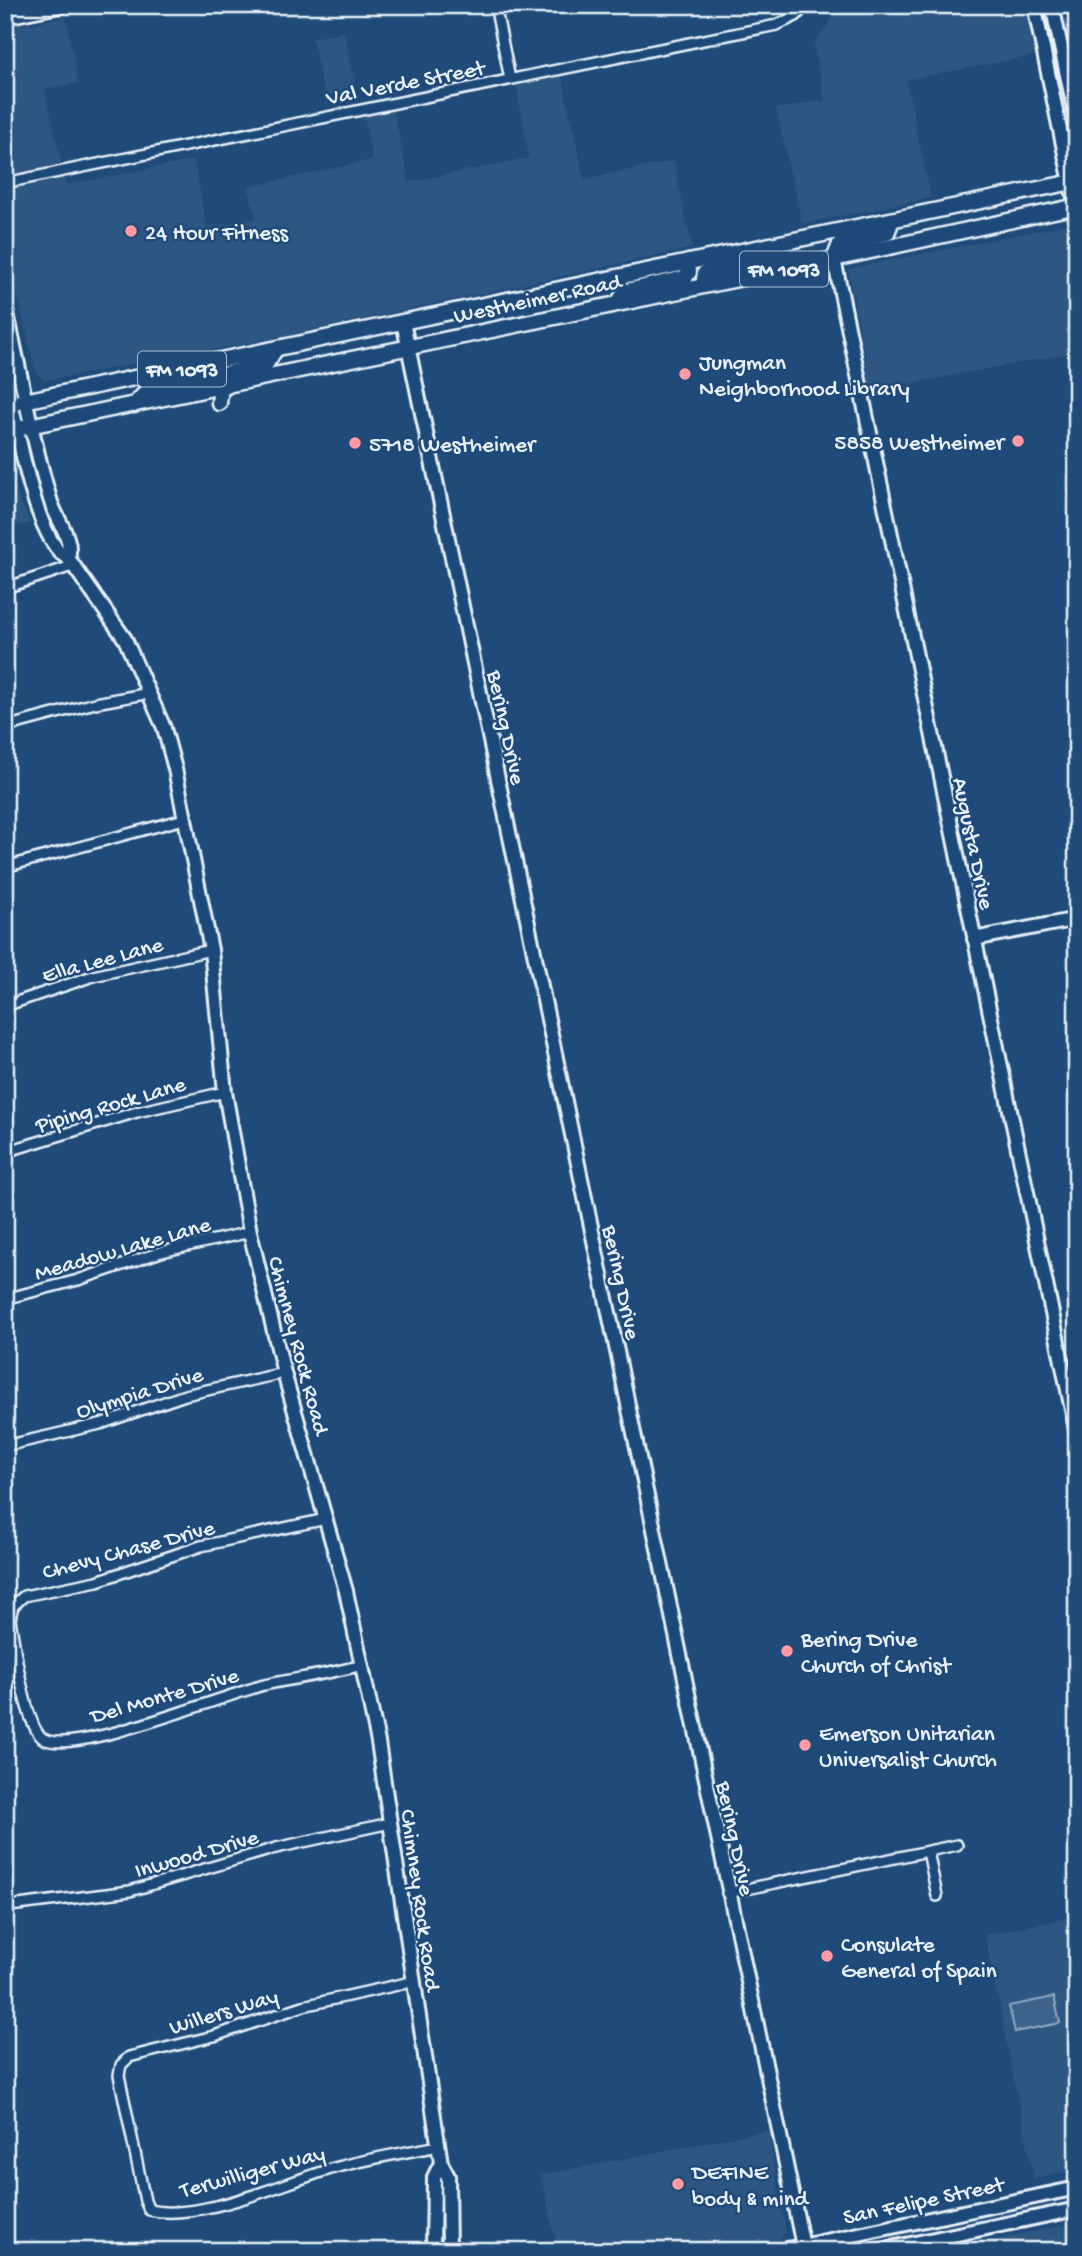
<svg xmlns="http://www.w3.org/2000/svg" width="1082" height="2256" font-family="'Gochi Hand',sans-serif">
	<rect width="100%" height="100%" fill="#1f4a7a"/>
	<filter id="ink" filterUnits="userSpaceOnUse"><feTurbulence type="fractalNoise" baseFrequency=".0143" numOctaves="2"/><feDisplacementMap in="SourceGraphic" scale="14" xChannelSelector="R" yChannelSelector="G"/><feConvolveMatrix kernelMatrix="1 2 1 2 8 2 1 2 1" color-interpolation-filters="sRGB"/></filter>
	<g filter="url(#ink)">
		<path fill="#2e5683" d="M5 5H18L22 25 66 17 78 83 45 89 66 185 194 160 207 227 256 218 248 187 371 160 373 165 363 115 393 109 409 182 529 158 516 85 562 76 584 179 674 161 692 248 280 337 44 381 35 371 5 240Z
			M841 5H1025L1036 55 906 80 931 198 802 224 776 109 825 100 813 46Z
			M344 32 358 97 326 104 312 38Z
			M1070 224 1077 246V352L871 391 848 269Z
			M5 448 19 499 31 523 5 529Z
			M1077 1916V2170L1034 2179 985 1935Z
			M768 2130 786 2232 778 2240 728 2251H558L541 2175Z
			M1077 2222V2251H944Z"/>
		<path fill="#3c628c" stroke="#92aac2" stroke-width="2" d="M1054 1997 1060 2023 1015 2032 1009 2006Z"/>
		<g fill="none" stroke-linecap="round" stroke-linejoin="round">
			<defs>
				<path id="street" d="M495 5 510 79
					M5 183 777 25 796 16 806 5
					M5 588 72 566
					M5 727 95 703 150 693
					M5 867 184 819
					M5 1006 93 976 211 950
					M5 1152 137 1112 225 1092
					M5 1299 78 1280 161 1252 250 1232
					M5 1446 100 1424 185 1395 284 1373
					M326 1519 201 1546 97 1581 24 1596 13 1606 10 1619C14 1642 25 1729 44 1739 74 1756 224 1695 264 1685 296 1678 330 1674 362 1665
					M928 1851 937 1896
					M727 1893 957 1845
					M10 1906 130 1891 276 1848 390 1823
					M411 1982 303 2006 214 2036 129 2057 121 2065 119 2075 145 2201 149 2210C201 2222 287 2181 338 2167 372 2158 406 2152 439 2146"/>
				<path id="secondary" d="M1034 5 1077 212
					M1052 5 1077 122
					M5 17 64 5
					M834 259 1077 1434
					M5 305C20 369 31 436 50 499 55 518 74 538 68 558
					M403 322 804 2251
					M5 370C13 407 34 544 68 558L125 639 164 728 175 769 211 950 225 1092 250 1232 284 1373 346 1591 378 1742 441 2163 448 2176 449 2251
					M974 939 1077 919
					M433 2251 434 2177 441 2163
					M778 2251 1077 2188
					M877 2251 1077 2209"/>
				<path id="primary" d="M834 259 840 244 887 233 892 220
					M703 285 705 273 748 263 760 248
					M618 303 626 291 685 278 689 272 688 262
					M227 386 228 373 266 364 275 350
					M219 403 221 387
					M5 405 1077 181
					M134 405 149 389 205 378 209 371 208 363
					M5 431 834 259 1077 206"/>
			</defs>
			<use href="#street" stroke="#e8f1f8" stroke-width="14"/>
			<use href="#secondary" stroke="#e8f1f8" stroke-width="18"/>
			<use href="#primary" stroke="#e8f1f8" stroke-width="19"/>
			<use href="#street" stroke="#1f4a7a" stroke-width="9"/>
			<use href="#secondary" stroke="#1f4a7a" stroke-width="12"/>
			<use href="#primary" stroke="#1f4a7a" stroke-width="14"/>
		</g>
	</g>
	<g fill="#ff9aa2" stroke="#1f4a7a" stroke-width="2.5">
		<circle cx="131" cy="231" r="7"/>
		<circle cx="685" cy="374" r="7"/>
		<circle cx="1018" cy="441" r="7"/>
		<circle cx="355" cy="443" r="7"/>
		<circle cx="787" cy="1651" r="7"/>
		<circle cx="805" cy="1745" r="7"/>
		<circle cx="827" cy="1956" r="7"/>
		<circle cx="678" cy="2184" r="7"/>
	</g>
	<g text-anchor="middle" stroke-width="5" stroke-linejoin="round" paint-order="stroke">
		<g fill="#1f4a7a" stroke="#acbfd2" stroke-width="2">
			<rect x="740" y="251.5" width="88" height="35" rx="5"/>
			<rect x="138" y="351.5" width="88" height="35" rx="5"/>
		</g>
		<g font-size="21" font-weight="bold" fill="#e8f1f8">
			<text x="784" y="276">FM 1093</text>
			<text x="182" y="376">FM 1093</text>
		</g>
		<g font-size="23" fill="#e8f1f8" stroke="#1f4a7a">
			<text transform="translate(405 81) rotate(-11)" y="8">Val Verde Street</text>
			<text transform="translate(537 297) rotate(-12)" y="8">Westheimer Road</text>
			<text transform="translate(508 727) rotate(78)" y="8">Bering Drive</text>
			<text transform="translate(975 843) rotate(78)" y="8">Augusta Drive</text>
			<text transform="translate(102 958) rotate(-15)" y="8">Ella Lee Lane</text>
			<text transform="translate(110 1103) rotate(-16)" y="8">Piping Rock Lane</text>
			<text transform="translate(122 1247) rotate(-16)" y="8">Meadow Lake Lane</text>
			<text transform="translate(623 1282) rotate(78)" y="8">Bering Drive</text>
			<text transform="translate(300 1345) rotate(75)" y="8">Chimney Rock Road</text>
			<text transform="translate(139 1391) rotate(-17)" y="8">Olympia Drive</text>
			<text transform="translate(128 1548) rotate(-15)" y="8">Chevy Chase Drive</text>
			<text transform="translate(164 1694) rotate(-16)" y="8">Del Monte Drive</text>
			<text transform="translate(737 1838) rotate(78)" y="8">Bering Drive</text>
			<text transform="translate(196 1852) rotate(-16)" y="8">Inwood Drive</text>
			<text transform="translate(422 1900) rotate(82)" y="8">Chimney Rock Road</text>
			<text transform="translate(223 2010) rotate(-17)" y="8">Willers Way</text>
			<text transform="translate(252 2170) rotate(-15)" y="8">Terwilliger Way</text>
			<text transform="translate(923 2199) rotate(-12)" y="8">San Felipe Street</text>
		</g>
		<g font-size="23" fill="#e8f1f8" stroke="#1f4a7a" text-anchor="start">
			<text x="145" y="239">24 Hour Fitness</text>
			<text x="699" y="369">Jungman<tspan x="699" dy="26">Neighborhood Library</tspan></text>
			<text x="1004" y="449" text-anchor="end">5858 Westheimer</text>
			<text x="369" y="451">5718 Westheimer</text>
			<text x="801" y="1646">Bering Drive<tspan x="801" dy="26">Church of Christ</tspan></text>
			<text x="819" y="1740">Emerson Unitarian<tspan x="819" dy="26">Universalist Church</tspan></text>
			<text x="841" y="1951">Consulate<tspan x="841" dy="26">General of Spain</tspan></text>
			<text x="692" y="2179">DEFINE<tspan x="692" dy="26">body &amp; mind</tspan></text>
		</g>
	</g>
	<rect width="1082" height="2256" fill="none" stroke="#1f4a7a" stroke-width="28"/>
	<rect x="14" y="14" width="1054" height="2228" fill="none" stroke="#e8f1f8" stroke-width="2.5" filter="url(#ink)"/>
</svg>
